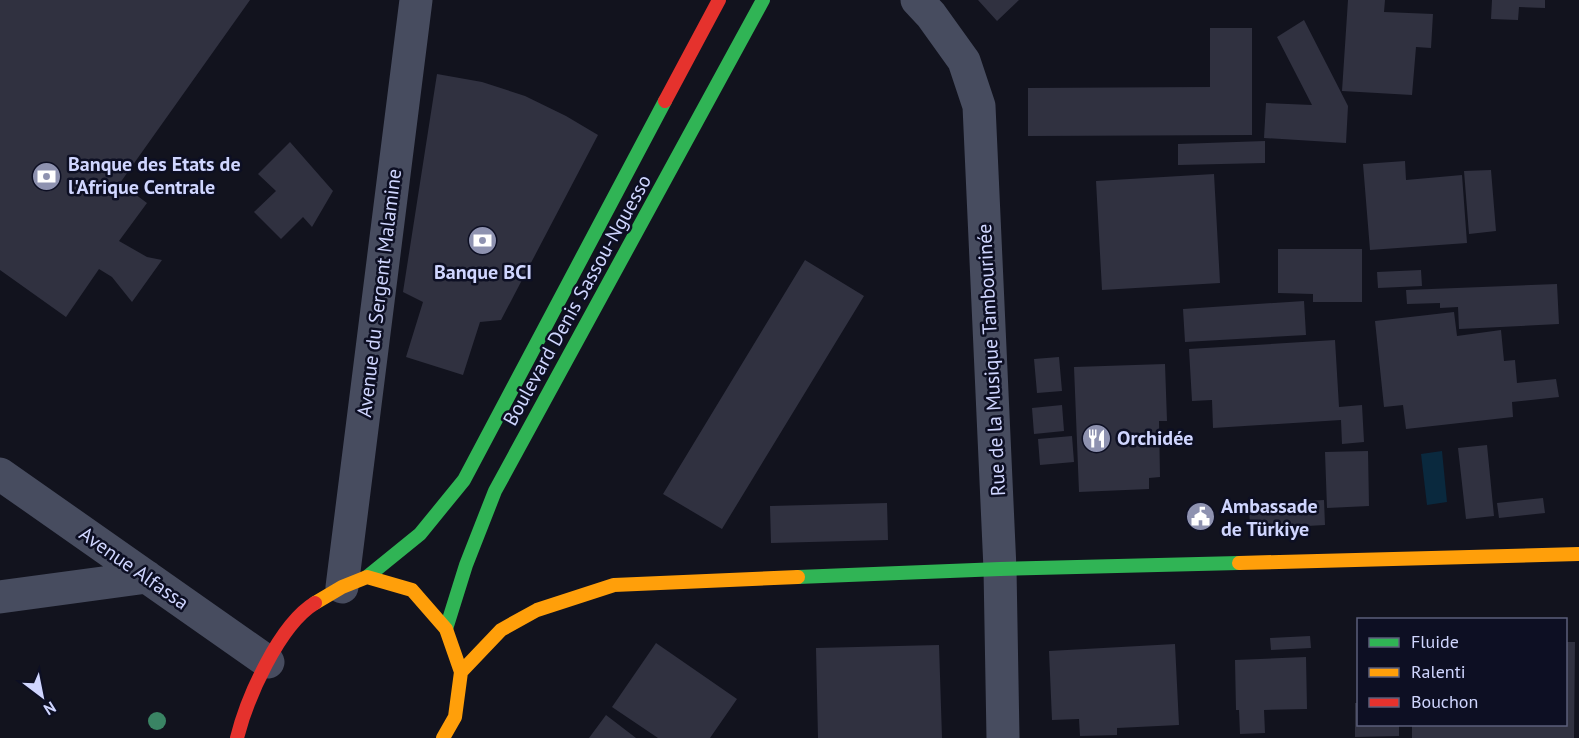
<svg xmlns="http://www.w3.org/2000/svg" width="1579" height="738" font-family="'PT Sans',sans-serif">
	<rect width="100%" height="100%" fill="#12131e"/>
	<path fill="#0a293e" d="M1442 451 1447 502 1427 505 1421 454Z"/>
	<path fill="#303140" d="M0 0H250L120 183 147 203 119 241 147 257 162 260 132 302 112 277 99 269 66 317 0 270Z
		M978 0H1019L997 21Z
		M1348 0H1385L1384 12 1433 14 1431 48 1416 47 1412 95 1342 91Z
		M1492 0H1545V8L1519 7 1518 20 1491 19Z
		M1304 20 1348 106 1346 143 1264 138 1266 103 1312 105 1277 37Z
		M1210 28H1252V135L1028 136V88L1210 87Z
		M437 74 482 82 525 96 566 116 598 135 501 320 480 322 463 375 406 357 423 302 403 292Z
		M1265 141V163L1178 165V144Z
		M290 142 333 191 312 227 303 217 281 239 254 212 276 191 258 174Z
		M1405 161 1406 180 1462 175 1467 243 1370 250 1363 164Z
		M1491 170 1496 231 1469 234 1464 171Z
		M1214 174 1220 283 1102 290 1096 181Z
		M1278 249H1362V302H1313V294L1278 293Z
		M805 260 864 296 722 529 663 494Z
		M1421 270 1422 286 1378 288 1377 272Z
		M1557 284 1559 324 1459 329 1458 307 1440 308V303L1407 304 1406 290Z
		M1304 301 1306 335 1185 342 1183 309Z
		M1454 312 1457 336 1501 330 1504 361 1515 360 1517 383 1556 379 1559 397 1512 402 1513 417 1406 429 1403 405 1384 407 1375 321Z
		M1335 340 1339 407 1362 405 1364 442 1342 444 1341 420 1213 428 1212 400 1192 401 1189 349Z
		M1059 357 1062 391 1037 393 1034 359Z
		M1165 364 1167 421H1159L1160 477 1149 478V489L1079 492 1074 367Z
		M1062 405 1064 431 1034 434 1032 408Z
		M1072 436 1074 462 1040 465 1038 439Z
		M1487 445 1494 516 1466 519 1458 448Z
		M1368 451 1369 506 1327 508 1325 452Z
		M1543 498 1545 513 1499 518 1497 503Z
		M1324 500 1325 525 1250 529 1249 504Z
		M887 503 888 540 771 543 770 506Z
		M1310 636 1311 648 1271 650 1270 638Z
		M1566 642H1575L1574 738H1412V724H1566Z
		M656 643 737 699 710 738H658L612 707Z
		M1175 644 1179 725 1117 728V735L1080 736 1079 719 1052 720 1049 651Z
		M939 645 942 738H818L816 648Z
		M1306 657 1307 709 1264 710 1265 733 1240 734 1239 710H1236L1235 660Z
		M1355 703H1358V724H1399V736L1355 737Z
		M606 715 636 738H589Z"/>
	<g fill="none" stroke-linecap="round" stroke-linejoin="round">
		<path stroke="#474c5f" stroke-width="33" d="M917 0 931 15 964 61 979 106 1000 569 1003 738
			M0 474 268 662
			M342 587 416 0
			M0 597 147 577"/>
		<path stroke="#30b455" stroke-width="14" d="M367 577 420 534 464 480 665 101
			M798 577 1000 569 1239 563
			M446 629 466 565 495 491 763 0"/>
		<path stroke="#ff9f0a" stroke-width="14" d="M1239 563 1579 554
			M315 603 342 587 367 577 412 590 446 629 461 672 455 717 443 738
			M461 672 501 630 537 610 614 585 798 577"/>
		<path stroke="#e5322d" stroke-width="14" d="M665 101 719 0
			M237 738C247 698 279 625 315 603"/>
	</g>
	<circle fill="#3a8464" cx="157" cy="721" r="9"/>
	<defs>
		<symbol id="bank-disc" viewBox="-11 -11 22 22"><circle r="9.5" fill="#8e92b0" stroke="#0d0f23"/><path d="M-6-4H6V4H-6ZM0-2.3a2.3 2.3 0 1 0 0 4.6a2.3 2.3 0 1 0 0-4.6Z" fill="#fff"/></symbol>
		<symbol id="restaurant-disc" viewBox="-11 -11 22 22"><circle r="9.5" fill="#8e92b0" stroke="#0d0f23"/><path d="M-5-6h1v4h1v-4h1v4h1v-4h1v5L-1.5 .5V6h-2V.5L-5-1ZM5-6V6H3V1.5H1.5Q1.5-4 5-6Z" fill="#fff"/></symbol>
		<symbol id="civic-disc" viewBox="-11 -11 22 22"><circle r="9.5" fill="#8e92b0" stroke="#0d0f23"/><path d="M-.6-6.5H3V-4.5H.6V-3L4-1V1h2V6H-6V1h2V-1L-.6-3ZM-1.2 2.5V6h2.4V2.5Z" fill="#fff"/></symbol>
	</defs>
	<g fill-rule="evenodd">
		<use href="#bank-disc" x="30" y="160" width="33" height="33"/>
		<use href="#bank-disc" x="466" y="224" width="33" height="33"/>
		<use href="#restaurant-disc" x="1080" y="422" width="33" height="33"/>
		<use href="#civic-disc" x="1184" y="500" width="33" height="33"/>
	</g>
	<g text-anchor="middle" stroke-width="5" stroke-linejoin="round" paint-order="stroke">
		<g font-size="20" font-weight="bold" fill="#d0d6ff" stroke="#0d0f23" text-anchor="start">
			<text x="68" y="171">Banque des Etats de<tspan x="68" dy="23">l'Afrique Centrale</tspan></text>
			<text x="483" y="279" text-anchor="middle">Banque BCI</text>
			<text x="1117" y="445">Orchidée</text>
			<text x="1221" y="513">Ambassade<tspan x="1221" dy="23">de Türkiye</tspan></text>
		</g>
		<g font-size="20" fill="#d0d6ff" stroke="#0d0f23">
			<text transform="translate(379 293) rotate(-83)" y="7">Avenue du Sergent Malamine</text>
			<text transform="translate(577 300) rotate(-61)" y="7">Boulevard Denis Sassou-Nguesso</text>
			<text transform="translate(991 360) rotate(-93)" y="7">Rue de la Musique Tambourinée</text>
			<text transform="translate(134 568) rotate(35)" y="7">Avenue Alfassa</text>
		</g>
	</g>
	<rect x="1357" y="618" width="210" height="108" fill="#0d0f23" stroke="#5b5f7b" stroke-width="1.5"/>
	<rect x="1369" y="638" width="30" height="9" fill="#30b455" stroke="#5b5f7b" stroke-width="1.5"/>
	<text x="1411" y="648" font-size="18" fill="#d0d6ff">Fluide</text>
	<rect x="1369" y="668" width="30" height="9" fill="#ff9f0a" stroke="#5b5f7b" stroke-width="1.5"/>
	<text x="1411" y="678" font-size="18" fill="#d0d6ff">Ralenti</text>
	<rect x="1369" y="698" width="30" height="9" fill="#e5322d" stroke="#5b5f7b" stroke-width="1.5"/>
	<text x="1411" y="708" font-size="18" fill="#d0d6ff">Bouchon</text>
	<g transform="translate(42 696) rotate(148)" stroke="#0d0f23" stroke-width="4.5" paint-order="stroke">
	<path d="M0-4.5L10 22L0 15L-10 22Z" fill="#d0d6ff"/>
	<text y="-9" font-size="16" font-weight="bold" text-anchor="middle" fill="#d0d6ff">N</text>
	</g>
</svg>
